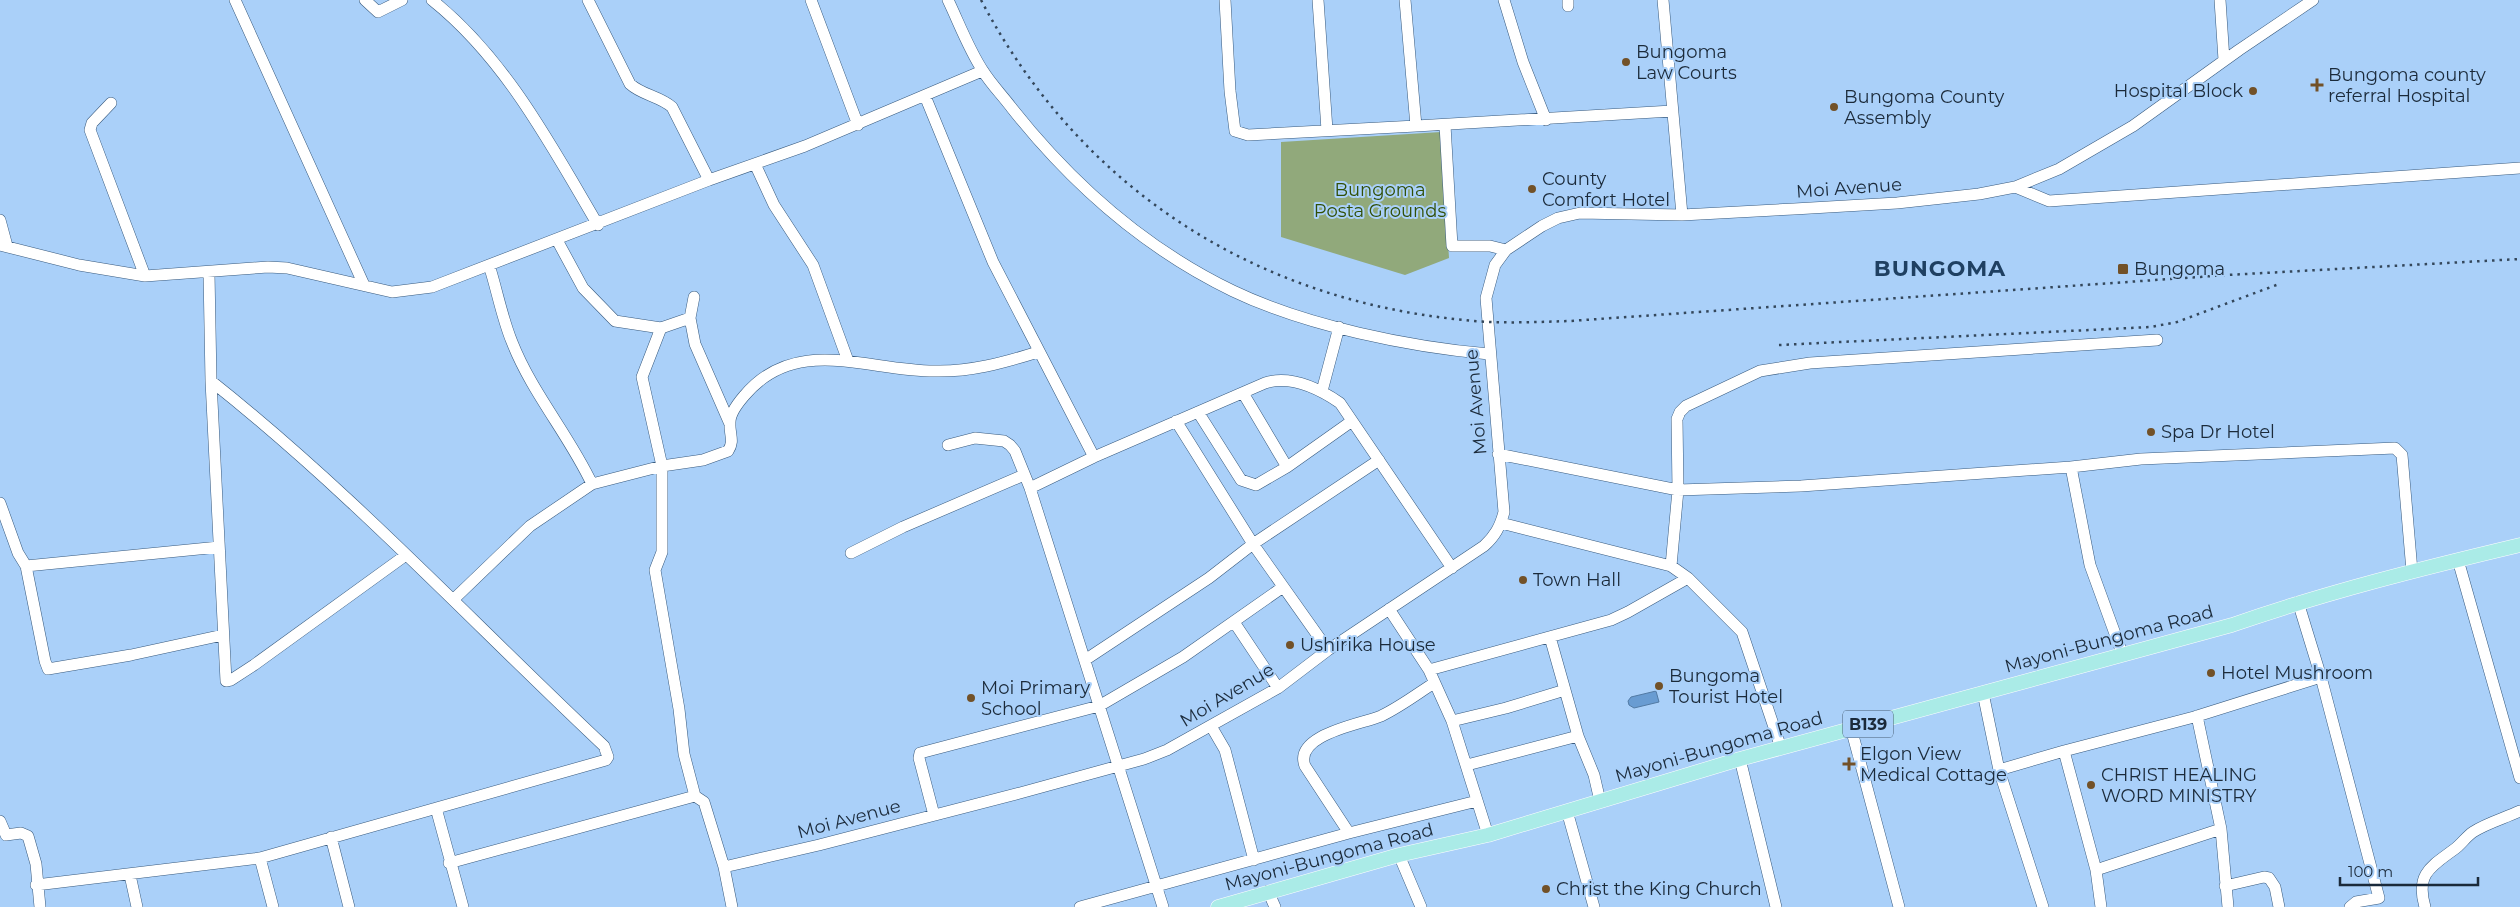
<svg xmlns="http://www.w3.org/2000/svg" width="2520" height="907" font-family="Montserrat,sans-serif">
	<rect width="100%" height="100%" fill="#aad0f9"/>
	<path fill="#91a97b" d="M1441 132 1449 258 1405 275 1281 237V142Z"/>
	<path fill="#699cd2" stroke="#527aa4" d="M1656 691 1659 702 1634 708 1629 705 1628 701 1631 697Z"/>
	<g fill="none" stroke-linecap="round" stroke-linejoin="round">
		<defs>
			<path id="minor" d="M235 0 364 285
				M365 0 378 12 402 0
				M432 0C505 58 551 145 598 225
				M588 0 630 84C642 95 659 96 672 107L709 180
				M811 0 858 125
				M948 0C959 23 969 50 983 71 991 84 1002 95 1011 107 1071 183 1146 249 1233 291 1306 326 1410 347 1489 354
				M1225 0 1230 91 1235 131 1248 135 1416 126
				M1318 0 1327 130
				M1405 0 1416 126 1672 111
				M1504 0 1523 62 1546 120
				M1568 0V6
				M1663 0 1682 215
				M2220 0 2224 60
				M925 96 993 262 1094 457
				M111 103 92 123 90 130 145 276
				M1445 125 1452 246H1490L1506 250
				M755 164 774 205 813 265 848 361
				M2015 187 2049 201 2520 168
				M0 220 7 246
				M557 240 583 288 615 321 661 328
				M0 245 79 265 145 276 268 267 287 268 392 292 432 287 709 180 805 146 982 71
				M489 265C497 290 502 318 512 342 532 393 569 435 592 484
				M209 273 211 381 226 681 231 680 254 665 406 555
				M694 297 690 318 695 344 730 424
				M690 318 661 328 642 377 662 466V552L655 570 679 709 684 754 695 796 704 802 724 867 732 907
				M1322 391 1339 327
				M1243 393 1287 467
				M1198 412 1241 480 1256 485 1287 467 1352 421
				M1176 421 1253 544 1328 650
				M948 445 975 438 1004 441 1010 445 1015 451 1030 488 1163 907
				M1498 454 1678 490 1801 486 2071 467 2141 459 2395 448 2402 455 2412 571
				M2071 467 2090 565 2122 653
				M1030 488 1094 457 1265 383C1291 375 1318 388 1340 403L1452 568
				M0 503 18 553 26 566 219 547
				M1501 523 1671 566 1688 578 1742 632 1781 748
				M851 553 903 527 1024 475
				M2458 560 2520 778
				M26 566 45 661 48 669 131 655 223 635
				M1671 566 1678 490 1677 419 1680 412 1686 406 1760 371 1810 363 2157 340
				M454 599 530 526 592 484 662 466 703 460 728 451C735 441 729 434 730 422 730 413 738 403 744 396 796 334 867 371 934 371 970 372 1003 363 1038 352
				M1389 609 1429 670 1452 721 1488 835
				M1234 622 1278 688
				M1550 637 1578 736 1594 775 1600 801
				M1085 660 1209 578 1253 544 1379 460
				M1429 670 1611 620 1628 612 1688 578
				M2321 677 2379 898 2356 902 2350 907
				M1983 693 1999 770 2043 907
				M2197 716 2221 829 2228 907
				M1452 721 1506 708 1565 690
				M1211 726 1225 750 1254 860
				M1851 728 1899 907
				M1740 759 1776 907
				M1467 765 1578 736
				M1999 770 2064 751
				M436 808 463 907
				M1567 811 1594 907
				M934 815 919 758 920 753 1099 706 1183 657 1283 587
				M0 821 6 835 21 833 28 836 36 864 40 907
				M1349 833 1305 766C1293 734 1363 724 1381 716 1400 707 1417 694 1434 683
				M331 837 349 907
				M1399 855 1421 907
				M260 858 273 907
				M449 863 695 796
				M724 867 819 845 1020 793 1144 759 1167 750 1278 688 1328 650 1484 546C1495 536 1500 527 1504 512L1486 298 1495 265 1506 250 1542 226 1558 218 1580 213 1682 215 1794 209 1897 203 1979 194 2015 187 2059 169 2133 126 2239 50 2313 0
				M2096 870 2221 829
				M130 875 137 907
				M36 885 260 858 606 760 608 757 604 746C474 624 351 492 211 381
				M2225 886 2264 877 2269 878 2275 887 2279 907
				M1268 891 1275 907
				M1080 907 1349 833 1477 801
				M2101 907 2096 870 2064 751 2194 717 2321 677 2298 602
				M2425 907C2415 873 2432 866 2456 848 2462 843 2467 836 2473 832 2487 823 2505 818 2520 811"/>
			<path id="major" d="M1218 907 1399 855 1488 835 1740 759 2232 625C2327 592 2423 568 2520 545"/>
		</defs>
		<use href="#minor" stroke="#385a7e" stroke-width="12"/>
		<use href="#major" stroke="#fff" stroke-width="15"/>
		<use href="#minor" stroke="#fff" stroke-width="11"/>
		<use href="#major" stroke="#aaebe7" stroke-width="14"/>
		<path stroke="#34475b" stroke-width="2.5" stroke-dasharray="2.5 5" stroke-linecap="butt" d="M981 0C1080 188 1254 300 1464 320 1499 324 1535 322 1570 321L2227 275 2520 259
			M1779 345 2151 327 2177 322 2279 284"/>
	</g>
	<g fill="#725128" stroke="#aad0f9" stroke-width="2">
		<circle cx="1626" cy="62" r="5"/>
		<path d="M2314.5 77.5h5v5h5v5h-5v5h-5v-5h-5v-5h5z"/>
		<circle cx="2253" cy="91" r="5"/>
		<circle cx="1834" cy="107" r="5"/>
		<circle cx="1532" cy="189" r="5"/>
		<rect x="2117" y="263" width="12" height="12" rx="2.5"/>
		<circle cx="2151" cy="432" r="5"/>
		<circle cx="1523" cy="580" r="5"/>
		<circle cx="1290" cy="645" r="5"/>
		<circle cx="2211" cy="673" r="5"/>
		<circle cx="1659" cy="686" r="5"/>
		<circle cx="971" cy="698" r="5"/>
		<path d="M1846.5 756.5h5v5h5v5h-5v5h-5v-5h-5v-5h5z"/>
		<circle cx="2091" cy="785" r="5"/>
		<circle cx="1546" cy="889" r="5"/>
	</g>
	<g text-anchor="middle" stroke-width="4" stroke-linejoin="round" paint-order="stroke">
		<rect fill="#aad0f9" stroke="#465c73" stroke-width="1" x="1843" y="710.5" width="50" height="27" rx="4"/>
		<g font-size="16" font-weight="bold" fill="#1b2a3a">
			<text x="1868" y="730">B139</text>
		</g>
		<g font-size="18" fill="#1b2a3a" stroke="#aad0f9" text-anchor="start">
			<text x="1636" y="58">Bungoma<tspan x="1636" dy="21">Law Courts</tspan></text>
			<text x="2328" y="81">Bungoma county<tspan x="2328" dy="21">referral Hospital</tspan></text>
			<text x="2243" y="97" text-anchor="end">Hospital Block</text>
			<text x="1844" y="103">Bungoma County<tspan x="1844" dy="21">Assembly</tspan></text>
			<text x="1542" y="185">County<tspan x="1542" dy="21">Comfort Hotel</tspan></text>
			<text x="2134" y="275">Bungoma</text>
			<text x="2161" y="438">Spa Dr Hotel</text>
			<text x="1533" y="586">Town Hall</text>
			<text x="1300" y="651">Ushirika House</text>
			<text x="2221" y="679">Hotel Mushroom</text>
			<text x="1669" y="682">Bungoma<tspan x="1669" dy="21">Tourist Hotel</tspan></text>
			<text x="981" y="694">Moi Primary<tspan x="981" dy="21">School</tspan></text>
			<text x="1860" y="760">Elgon View<tspan x="1860" dy="21">Medical Cottage</tspan></text>
			<text x="2101" y="781">CHRIST HEALING<tspan x="2101" dy="21">WORD MINISTRY</tspan></text>
			<text x="1556" y="895">Christ the King Church</text>
		</g>
		<g font-size="18" fill="#1b2a3a" stroke="#aad0f9">
			<text transform="translate(1849 188) rotate(-4)" y="6">Moi Avenue</text>
			<text transform="translate(1476 402) rotate(-95)" y="6">Moi Avenue</text>
			<text transform="translate(2109 639) rotate(-15)" y="6">Mayoni-Bungoma Road</text>
			<text transform="translate(1227 695) rotate(-31)" y="6">Moi Avenue</text>
			<text transform="translate(1719 747) rotate(-16)" y="6">Mayoni-Bungoma Road</text>
			<text transform="translate(849 819) rotate(-15)" y="6">Moi Avenue</text>
			<text transform="translate(1329 857) rotate(-15)" y="6">Mayoni-Bungoma Road</text>
		</g>
		<g font-size="18" fill="#314f06" stroke="#aad0f9">
			<text x="1380" y="196">Bungoma<tspan x="1380" dy="21">Posta Grounds</tspan></text>
		</g>
		<g font-size="22" font-weight="bold" letter-spacing="1" fill="#1f4062" stroke="#aad0f9">
			<text x="1940" y="276">BUNGOMA</text>
		</g>
	</g>
	<path d="M2340 877v8h138v-8" fill="none" stroke="#1b2a3a" stroke-width="2.5"/>
	<text x="2348" y="877" font-size="15" fill="#1b2a3a" stroke="#aad0f9" stroke-width="4" paint-order="stroke">100 m</text>
</svg>
